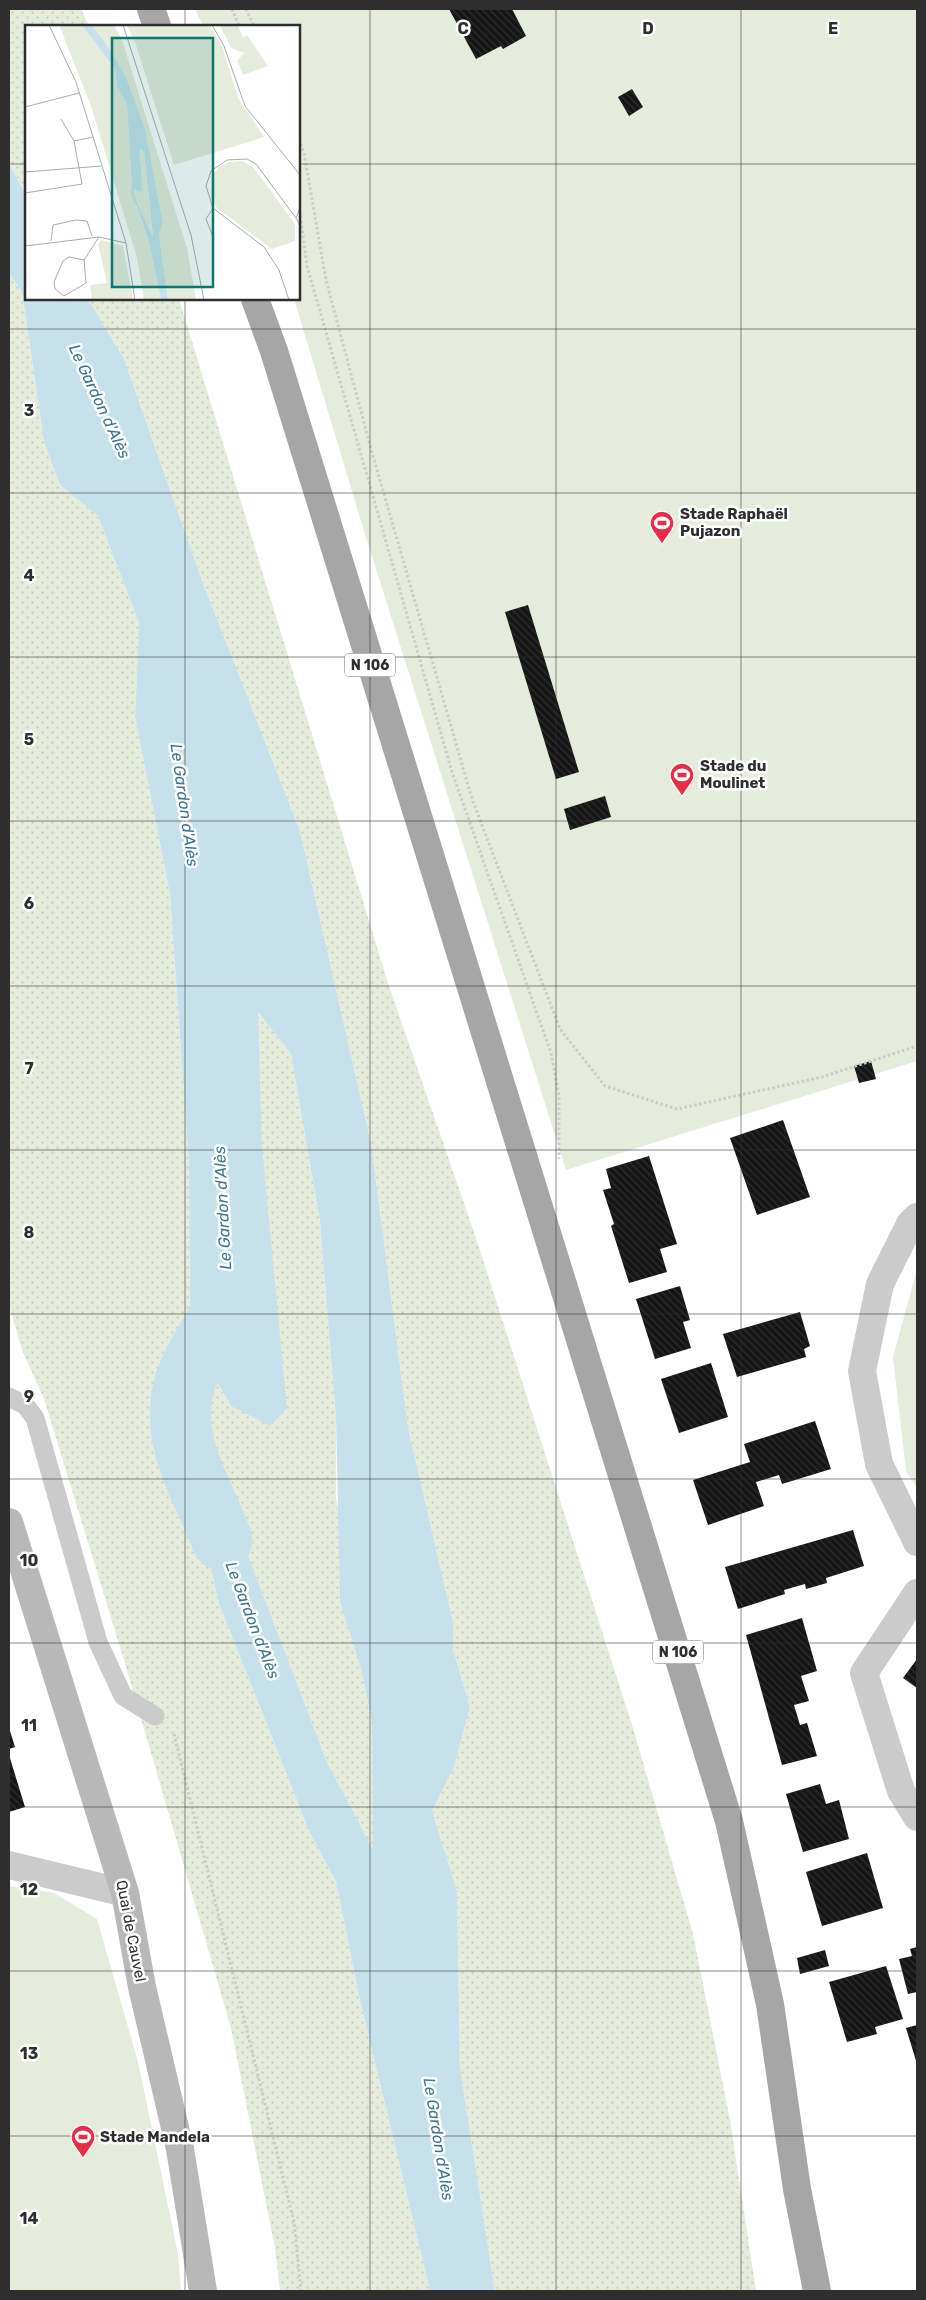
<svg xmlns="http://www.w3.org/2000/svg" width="926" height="2300" font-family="Rubik,sans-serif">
	<defs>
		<pattern id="grass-dots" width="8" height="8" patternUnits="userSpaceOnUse" patternTransform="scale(1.25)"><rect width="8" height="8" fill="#e6ecdc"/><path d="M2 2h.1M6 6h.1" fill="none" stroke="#c6cbbd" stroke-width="1.8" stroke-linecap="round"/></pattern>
		<pattern id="building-back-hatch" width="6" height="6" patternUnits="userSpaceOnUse" patternTransform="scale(1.25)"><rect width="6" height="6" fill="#151515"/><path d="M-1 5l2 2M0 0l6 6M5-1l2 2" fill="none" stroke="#2f2f2f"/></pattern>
	</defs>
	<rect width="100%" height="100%" fill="#fff"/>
	<path fill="url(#grass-dots)" d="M9 9H81L89 26H26V193L9 164Z
		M9 273 22 292 44 442 60 485 98 516 139 623 135 717 170 894 189 1165 190 1338 185 1380 196 1377 209 1368 231 1406 262 1146 257 1011 291 1054 320 1222 336 1418V1497L362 1672 372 1723 373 1851 327 1762 240 1534 189 1463 219 1604 310 1833 336 1882 359 1996 430 2291H280L275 2248 231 2028 124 1660 44 1399 22 1350 9 1305Z
		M88 299H179L388 983 476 1238 633 1728 693 1934 730 2120 756 2291H495L460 2067 457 1891 432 1811 454 1767 470 1707 453 1649V1622L408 1427 371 1143 300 831 203 583 124 359Z"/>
	<path fill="#e6ecdc" d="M195 9H917V1061L566 1170 364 531 294 299H299V26H203Z
		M917 1269V1488L906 1471 893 1357Z
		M9 1886 54 1893 97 1919 138 2062 178 2254 181 2291H9Z"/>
	<path fill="#c7e1ec" d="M9 164 26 194V299H88L124 359 203 583 300 831 371 1143 408 1427 453 1622V1649L470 1707 454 1767 432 1811 457 1891 460 2067 495 2291H430L359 1996 336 1882 310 1833 219 1604 188 1461 240 1534 327 1762 373 1850 372 1723 362 1672 340 1601 336 1418 320 1222 291 1054 258 1012 262 1146 287 1408 270 1426 231 1406 209 1368 196 1377 185 1381 190 1338 189 1165 170 894 135 717 139 623 98 516 60 485 44 442 22 292 9 273Z"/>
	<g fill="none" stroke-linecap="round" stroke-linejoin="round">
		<path stroke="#c7e1ec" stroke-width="61" d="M221 1305 219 1317C209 1335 191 1363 185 1382 168 1441 202 1487 222 1540"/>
	</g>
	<path fill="url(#building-back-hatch)" d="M449 9H512L526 36 503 49 501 46 476 59Z
		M632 89 643 107 629 116 618 97Z
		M528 605 579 772 556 779 505 612Z
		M605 796 611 817 570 830 564 809Z
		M871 1061 876 1079 859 1083 854 1066Z
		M783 1120 810 1197 757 1215 730 1138Z
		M649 1156 677 1244 660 1249 667 1272 629 1283 611 1226 614 1224 603 1190 611 1188 606 1169Z
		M680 1286 690 1320 683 1322 691 1348 655 1359 636 1299Z
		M800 1312 810 1346 804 1349 806 1357 737 1377 723 1334Z
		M711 1363 728 1417 679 1433 661 1379Z
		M815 1421 831 1469 782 1484 779 1475 756 1482 764 1506 708 1525 693 1480 750 1462 744 1444Z
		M853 1530 864 1566 826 1578 827 1583 806 1589 805 1584 784 1590 785 1594 738 1609 725 1567Z
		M802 1618 817 1671 801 1676 809 1701 794 1705 800 1725 807 1723 817 1756 782 1765 746 1635Z
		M917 1659V1688L903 1678Z
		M9 1728 15 1747 9 1749Z
		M9 1755 25 1807 9 1812Z
		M820 1784 826 1804 839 1800 849 1839 803 1852 786 1794Z
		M867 1853 883 1908 822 1926 806 1872Z
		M917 1947V1992L908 1994 899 1959 912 1956 910 1949Z
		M825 1950 829 1966 800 1974 797 1958Z
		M886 1966 903 2019 875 2027 877 2034 847 2042 829 1982Z
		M917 2025V2064L906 2028Z"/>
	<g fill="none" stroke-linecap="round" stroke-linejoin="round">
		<path stroke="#cbcbcb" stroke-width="3" stroke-dasharray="2.5 2.5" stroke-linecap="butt" d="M232 9 239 26
			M246 9 254 26
			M299 139 304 153 326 280 371 449 472 799 560 1029 605 1086 677 1109 822 1077 917 1046
			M299 206 307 266 452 772 551 1053 559 1096V1159
			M174 1734 294 2222 301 2291"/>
		<path stroke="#cbcbcb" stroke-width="19" d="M9 1397 25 1405 35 1418 98 1642 123 1696 155 1716"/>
		<path stroke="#cbcbcb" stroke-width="28" d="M917 1217 910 1224 880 1284 862 1371 879 1464 917 1542
			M917 1593 864 1673 901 1791 917 1817
			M9 1865 125 1893"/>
		<path stroke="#b8b8b8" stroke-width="28" d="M9 1522 125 1893 142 1987 180 2149 203 2291"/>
		<path stroke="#a6a6a6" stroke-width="28" d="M151 9 157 26
			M255 299 274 351 729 1821 770 2004 797 2189 817 2291"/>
	</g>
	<path fill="none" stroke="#2e2e2e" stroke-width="1" stroke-opacity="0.55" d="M185 9V26M370 9V2291M556 9V2291M741 9V2291M9 164H26M299 164H917M185 299V2291M9 329H917M9 493H917M9 657H917M9 821H917M9 986H917M9 1150H917M9 1314H917M9 1479H917M9 1643H917M9 1807H917M9 1971H917M9 2136H917"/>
	<defs>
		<symbol id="stadium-pin" viewBox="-11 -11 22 30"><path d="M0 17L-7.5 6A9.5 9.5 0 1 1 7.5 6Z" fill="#e92d48" stroke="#fff"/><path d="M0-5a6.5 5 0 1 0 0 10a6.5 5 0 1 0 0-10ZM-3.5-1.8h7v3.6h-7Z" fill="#fff"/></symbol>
	</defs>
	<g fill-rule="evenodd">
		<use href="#stadium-pin" x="648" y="509" width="28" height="38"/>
		<use href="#stadium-pin" x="668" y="761" width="28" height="38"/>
		<use href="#stadium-pin" x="69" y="2123" width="28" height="38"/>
	</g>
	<g text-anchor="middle" stroke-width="5" stroke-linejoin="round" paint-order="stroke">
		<g fill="#fff" stroke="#6d6d6d" stroke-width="1">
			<rect x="345" y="653.5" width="50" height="23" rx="4"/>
			<rect x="653" y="1640.5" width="50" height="23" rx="4"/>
		</g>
		<g font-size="14" font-weight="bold" fill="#2e2e2e">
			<text x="370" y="670">N 106</text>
			<text x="678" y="1657">N 106</text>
		</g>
		<g font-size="15" font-weight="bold" fill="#2e2e2e" stroke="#fff" text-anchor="start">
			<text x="680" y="519">Stade Raphaël<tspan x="680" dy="17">Pujazon</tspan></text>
			<text x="700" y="771">Stade du<tspan x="700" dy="17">Moulinet</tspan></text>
			<text x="100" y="2142">Stade Mandela</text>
		</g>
		<g font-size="15" fill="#2e2e2e" stroke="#fff">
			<text transform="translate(131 1931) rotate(79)" y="5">Quai de Cauvel</text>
		</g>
		<g font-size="16" font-style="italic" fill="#3a7692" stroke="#fff">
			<text transform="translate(100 401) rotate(65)" y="6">Le Gardon d'Alès</text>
			<text transform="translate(185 805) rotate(82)" y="6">Le Gardon d'Alès</text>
			<text transform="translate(222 1208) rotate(-93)" y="6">Le Gardon d'Alès</text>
			<text transform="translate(253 1620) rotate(69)" y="6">Le Gardon d'Alès</text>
			<text transform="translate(439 2139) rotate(81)" y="6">Le Gardon d'Alès</text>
		</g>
	</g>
	<g transform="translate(25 25)">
		<rect width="275" height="275" fill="#fff"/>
		<path d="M34 0H57L90 44 92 61 102 80 107 162 116 137 115 122 119 127 128 214 108 173 124 217 136 275H119L112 233 66 81ZM67 0H89L97 15 162 223 171 275H143L134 209 138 198 120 103 101 52ZM195 0H213L218 13 222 10 243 41 218 50 212 36 219 28 206 23Z" fill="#e6ecdc"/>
		<path d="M102 0H185L198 24 213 73 239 112 149 140 111 20ZM217 136 228 142 270 199V216L247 224 192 183 186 172 187 151 194 142 205 137ZM76 215 98 221 108 275H67L65 260 82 258 73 219Z" fill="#e6ecdc"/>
		<path d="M57 0H67L83 22 101 52 120 103 138 198 134 209 143 275H136L124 217 108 171 128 212 119 127 115 123 117 168 107 163 102 80 92 61 90 44Z" fill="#c7e1ec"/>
		<path fill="none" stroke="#c7e1ec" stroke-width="2.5" d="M111 156 107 166 111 179"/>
		<path fill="none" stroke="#ababab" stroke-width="1" d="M24 0 51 57 101 218 110 275M98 0 166 210 179 275M187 0 199 21 220 81 275 150M0 82 54 68M49 116 68 112M0 147 77 141M0 168 57 159 49 116 36 94M188 183 181 194 189 214M275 183 271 193 275 201M26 216 28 200 51 195 62 196 67 211M0 221 74 212M44 232 59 235 61 258 39 271 30 264 29 257 38 236ZM59 235 74 212 101 218M264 275 254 245 239 222 188 183 181 161 186 146 202 135 222 134 231 139 271 193"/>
		<path fill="#0f766e" fill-opacity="0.15" stroke="#0f766e" stroke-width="2.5" d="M87 13H188V262H87Z"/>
		<rect width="275" height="275" fill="none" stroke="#2e2e2e" stroke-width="2.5"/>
	</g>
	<g font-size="16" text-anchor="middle" font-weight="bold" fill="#2e2e2e" stroke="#fff" stroke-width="5" stroke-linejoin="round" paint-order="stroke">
		<text x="463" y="34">C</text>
		<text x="648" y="34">D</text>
		<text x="833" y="34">E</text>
		<text x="29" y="416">3</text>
		<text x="29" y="581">4</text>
		<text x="29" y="745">5</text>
		<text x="29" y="909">6</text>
		<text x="29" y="1074">7</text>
		<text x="29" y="1238">8</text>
		<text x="29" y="1402">9</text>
		<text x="29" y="1566">10</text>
		<text x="29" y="1731">11</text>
		<text x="29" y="1895">12</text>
		<text x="29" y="2059">13</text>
		<text x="29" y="2224">14</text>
	</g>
	<rect width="926" height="2300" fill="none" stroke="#2e2e2e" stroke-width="20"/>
</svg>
